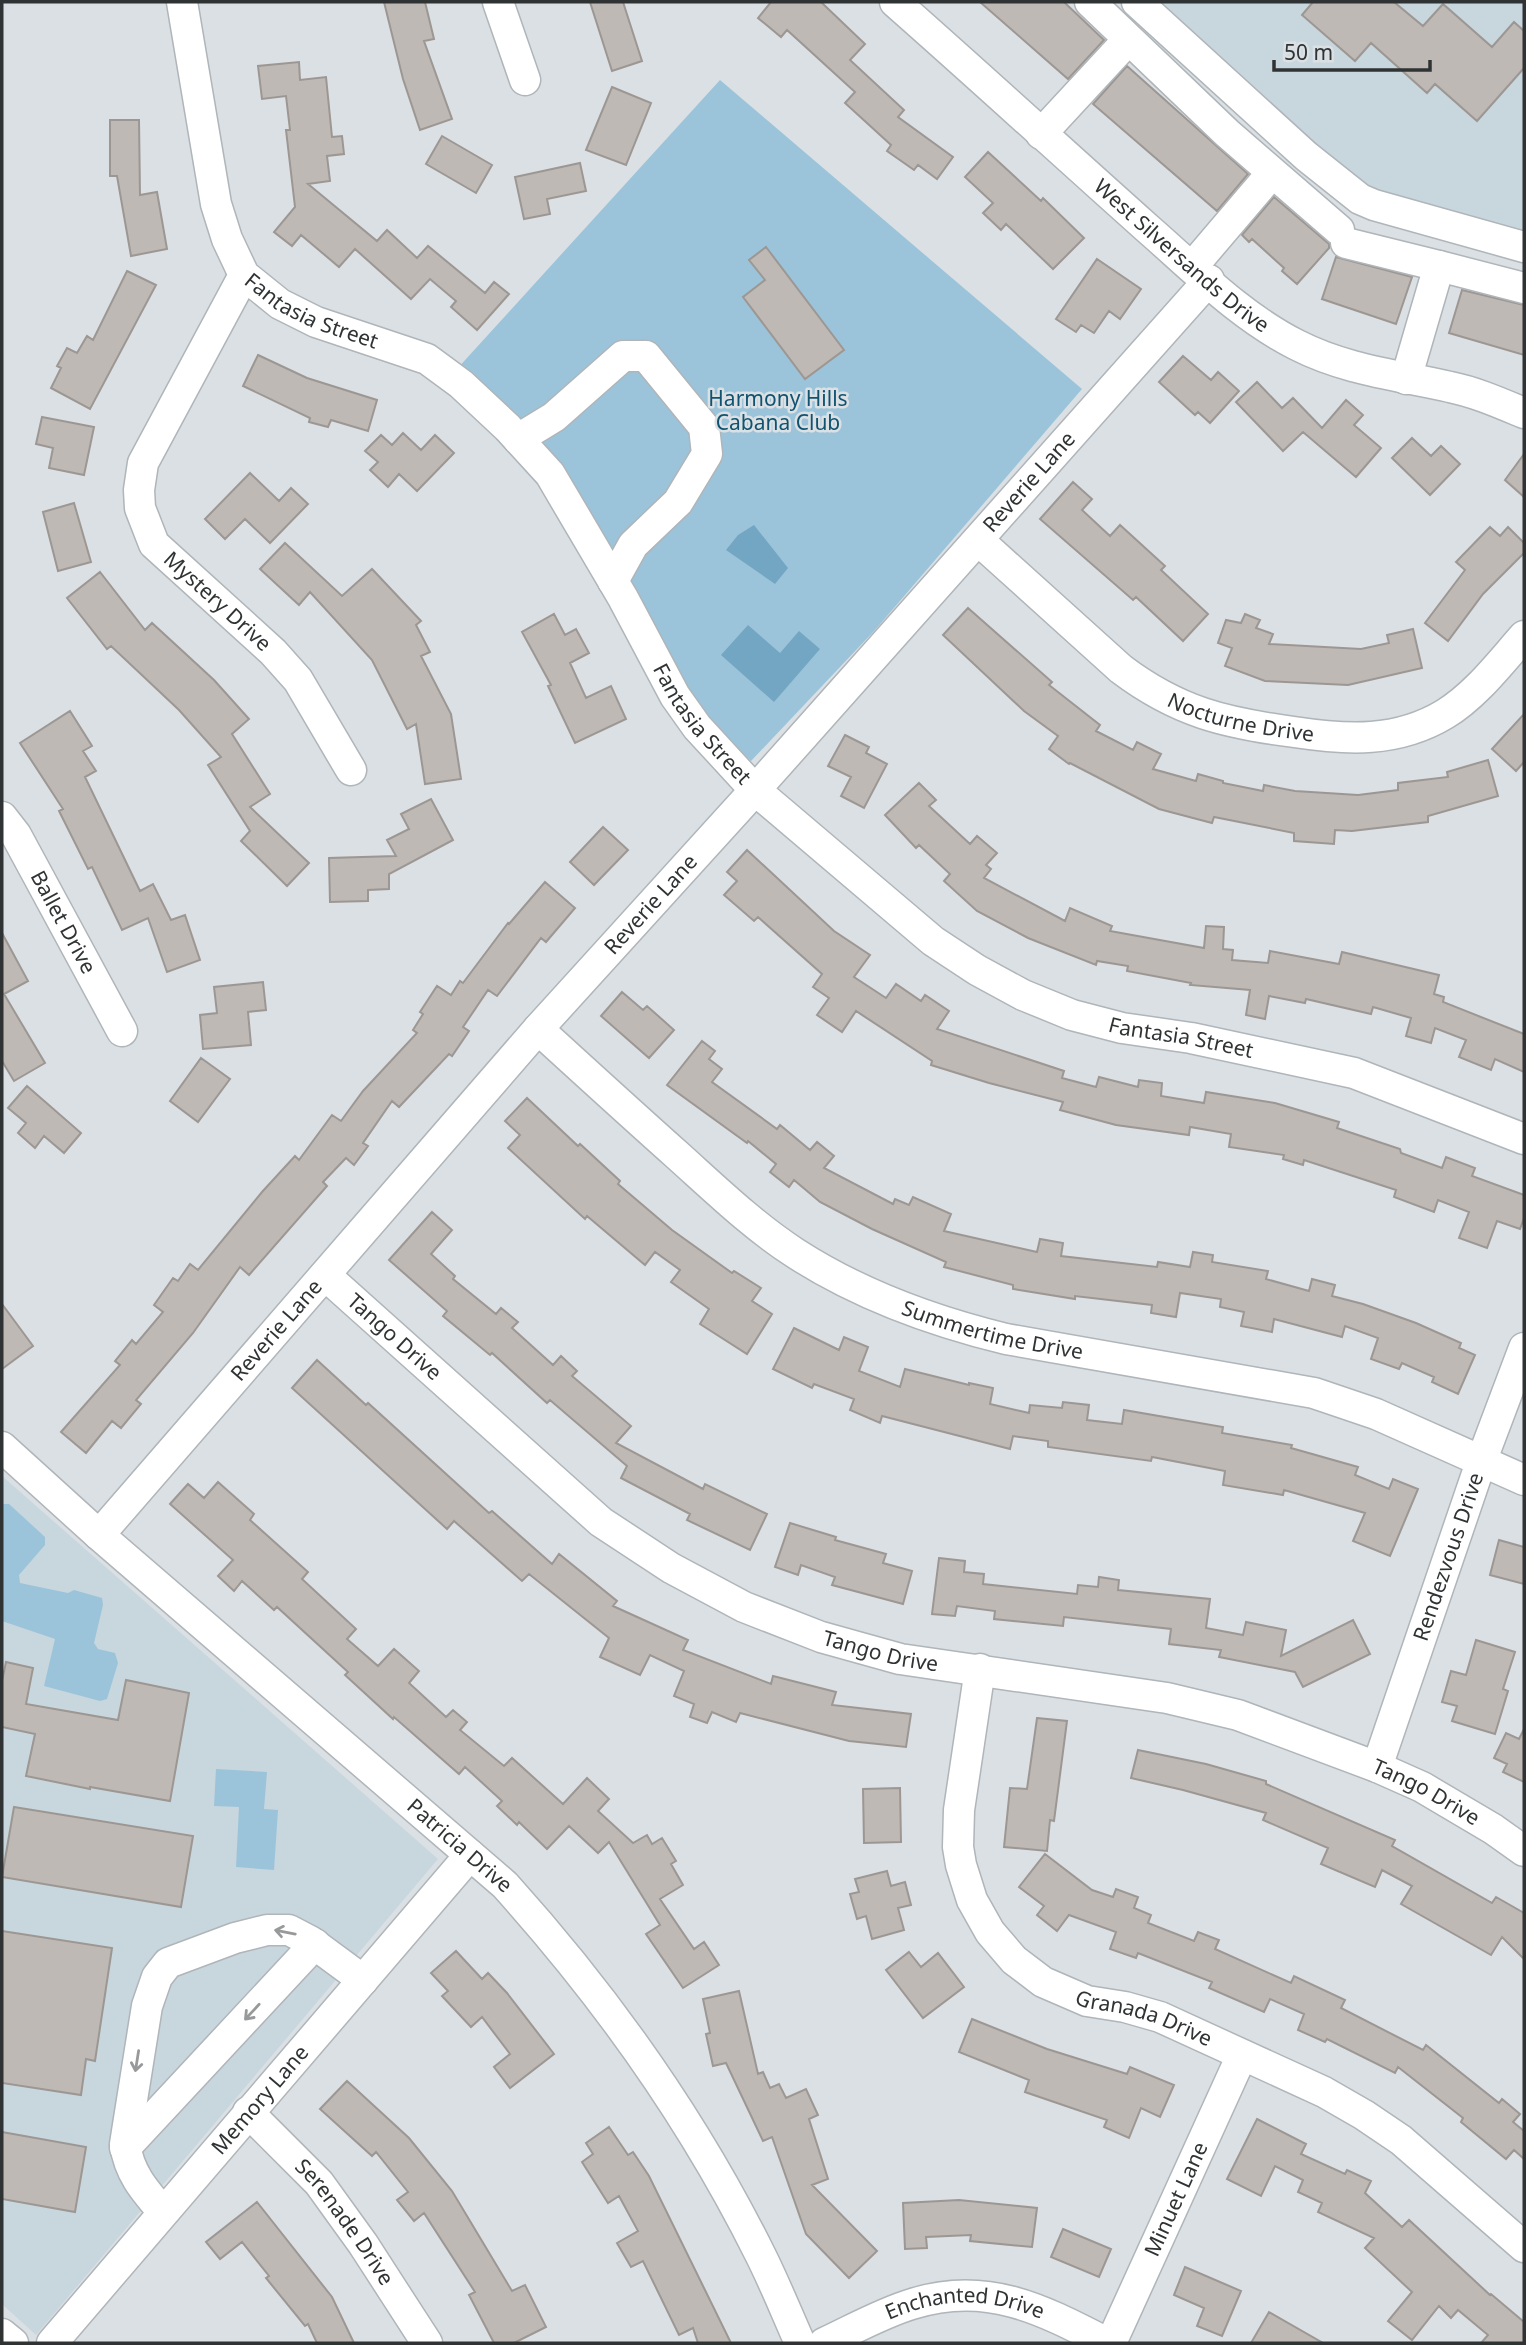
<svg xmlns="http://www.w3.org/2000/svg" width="1526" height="2345" font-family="'Noto Sans',sans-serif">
	<rect width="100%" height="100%" fill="#dae0e4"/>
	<path fill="#c8d6de" d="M1136 2H1524V240L1358 196Z
		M2 1476 438 1859 36 2335 2 2304Z"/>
	<path fill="#9bc4da" d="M720 80 1082 389 875 630 751 761 701 717 620 567 456 370Z
		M2 1504H9L45 1537V1545L19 1575 20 1583 68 1593 74 1590 102 1598 103 1605 94 1643 98 1649 115 1653 118 1663 107 1699 100 1701 44 1686 55 1639 2 1621Z
		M216 1769 267 1772 264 1809 278 1810 274 1870 236 1867 239 1807 214 1806Z"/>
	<path fill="#73a6c2" d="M754 525 788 568 775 584 726 550 738 535Z
		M748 625 780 653 799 631 820 649 774 702 721 655Z"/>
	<path fill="#beb9b4" stroke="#9d9793" stroke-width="2" d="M384 2H425L434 39 424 41 452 119 420 130 403 79Z
		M590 2H623L642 61 612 71Z
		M771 2H821L865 44 850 60 904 110 898 117 953 157 937 179 918 165 914 170 887 151 891 145 845 103 855 92 787 30 781 37 758 18Z
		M980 2H1064L1104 40 1068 79Z
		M1313 2H1394L1423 26 1443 4 1492 47 1514 22 1524 31V68L1477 121 1435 84 1427 93 1371 43 1355 61 1302 15Z
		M299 62 300 80 326 77 332 137 342 136 344 154 327 156 330 181 308 184 377 241 387 230 417 258 428 246 485 293 494 282 509 294 477 330 451 307 456 301 430 279 411 299 355 249 339 267 301 235 292 246 274 232 295 207 286 130H290L286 96 262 99 258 66Z
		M1127 66 1248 174 1217 211 1093 104Z
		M612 87 651 103 626 165 586 150Z
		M110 120H139L140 195 157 192 167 249 131 256 117 176H110Z
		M442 136 492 165 476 193 426 164Z
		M988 152 1041 201 1043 198 1084 238 1053 269 1006 224 1001 230 983 213 993 203 965 177Z
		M580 163 586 191 547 199 550 214 524 219 515 177Z
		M1274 197 1329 244V248L1297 284 1282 271 1284 268 1252 239 1249 242 1242 235Z
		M766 247 844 350 805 379 743 297 765 280 749 260Z
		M1336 257 1412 277 1396 324 1322 299Z
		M1097 259 1141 289 1120 319 1109 311 1094 333 1081 325 1076 332 1056 319Z
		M127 271 156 285 90 409 51 388 61 368 57 366 67 348 77 353 87 336 93 340Z
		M1462 290 1524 305V355L1449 333Z
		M258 355 307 378 377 400 368 431 331 420 328 427 309 422 310 418 243 386Z
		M1183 356 1211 380 1218 372 1239 391 1210 423 1198 412 1195 415 1159 382Z
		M1257 382 1282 408 1293 398 1322 428 1346 400 1363 415 1354 425 1381 448 1356 477 1303 432 1283 451 1236 402Z
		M42 417 94 427 84 475 49 468 53 448 36 444Z
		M403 433 421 450 435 435 454 453 417 491 399 474 388 487 370 470 378 462 365 451 381 435 392 445Z
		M1412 438 1431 456 1441 446 1460 464 1430 495 1392 458Z
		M1524 454V497L1505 480Z
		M250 473 279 501 291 488 308 504 270 543 245 519 225 539 205 519Z
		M1073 482 1092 499 1082 510 1110 536 1120 525 1165 566 1161 570 1208 614 1183 641 1136 597 1133 600 1040 519Z
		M74 503 91 562 58 571 43 512Z
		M1490 527 1500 536 1508 527 1524 543V553L1483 594 1448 641 1425 623 1465 570 1456 562Z
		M285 543 342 596 372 569 421 621 416 625 430 652 421 656 451 714 461 779 425 784 416 724 407 729 372 660 310 592 299 605 260 569Z
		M100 572 145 630 152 623 214 680 249 719 232 734 270 794 250 807 309 863 287 886 241 841 250 831 208 765 221 757 179 710 111 646 107 649 67 598Z
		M968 608 1052 682 1049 685 1100 725 1096 731 1133 750 1137 742 1161 754 1153 769 1196 781 1198 774 1223 781V783L1263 791 1264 785 1295 791 1358 795 1398 790V783L1448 777 1447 772 1488 760 1498 796 1428 816V822L1352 831 1335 830 1334 844 1294 841V833L1214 817 1212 823 1159 809 1070 763 1069 764 1049 749 1058 736 1024 711 943 635Z
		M554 614 565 635 576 629 589 653 570 663 586 698 611 686 626 719 575 743 548 686 551 685 522 632Z
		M1245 614 1260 620 1256 628 1273 634 1269 644 1361 649 1389 643 1387 635 1413 629 1422 668 1348 685 1265 681 1225 666 1232 648 1218 643 1226 620 1241 623Z
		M70 711 92 746 83 751 96 771 85 777 140 891 153 884 171 920 185 915 200 960 167 972 148 918 122 930 92 867 88 869 59 811 63 809 20 743Z
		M1524 714V762L1516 771 1492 749Z
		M845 735 869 747 866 753 887 764 864 808 841 796 851 777 828 766Z
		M919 783 936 800 929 806 970 844 977 836 997 853 986 865 991 869 984 878 1065 921 1070 908 1112 926 1110 931 1204 948 1206 926 1224 927 1223 949 1233 950 1232 960 1268 963 1270 951 1339 964 1342 952 1439 975 1434 994 1444 997 1443 1002 1524 1034V1072L1495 1059 1491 1070 1459 1057 1466 1040 1435 1028 1431 1043 1406 1036 1411 1018 1373 1007 1371 1014 1306 999 1305 1003 1269 996 1265 1019 1246 1015 1250 990 1190 985 1191 983 1127 971 1128 966 1097 961 1096 965 1028 938 977 911 944 881 950 874 919 845 916 848 885 815Z
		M431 799 453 840 389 874V889L368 890V901L330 902 329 858 396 856 387 840 409 829 401 814Z
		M603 827 628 850 594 885 570 862Z
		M747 850 834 931 870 955 854 977 886 998 896 984 921 1001 925 995 949 1011 937 1029 1064 1071 1062 1078 1096 1087 1099 1077 1138 1087 1139 1080 1162 1083 1161 1096 1204 1103 1206 1092 1275 1103 1339 1122 1337 1128 1400 1149 1401 1153 1442 1168 1446 1157 1475 1168 1472 1176 1524 1195V1218L1520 1229 1497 1221 1487 1248 1459 1238 1469 1212 1438 1200 1434 1212 1394 1197 1396 1190 1304 1160 1303 1165 1283 1159 1284 1155 1229 1147 1231 1134 1190 1127 1189 1135 1116 1125 1060 1110 1063 1102 989 1083 931 1065 932 1061 856 1011 842 1032 817 1015 829 998 813 987 822 974 758 917 754 921 724 895 737 881 727 872Z
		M545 882 575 908 546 942 541 938 497 996 488 990 463 1027 469 1031 452 1056 449 1054 399 1107 392 1101 363 1143 368 1146 354 1165 346 1158 323 1182 327 1186 249 1275 240 1267 193 1333 136 1400 141 1404 121 1428 112 1421 86 1453 61 1432 120 1365 115 1361 132 1340 136 1344 163 1312 154 1305 173 1278 178 1281 190 1264 198 1270 262 1192 295 1156 299 1160 332 1115 341 1121 363 1091 417 1033 413 1030 423 1014 420 1012 437 986 451 995 460 981 463 983 508 923 509 924Z
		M2 933 28 981 4 994 45 1063 14 1081 2 1061Z
		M263 982 266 1010 248 1012 251 1045 203 1049 200 1015 217 1013 214 987Z
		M622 992 643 1010 647 1006 674 1030 649 1058 601 1016Z
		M702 1041 715 1051 709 1059 722 1069 712 1082 777 1129 780 1125 810 1150 817 1142 834 1156 824 1168 893 1204 895 1199 909 1205 913 1197 951 1214 944 1231 1037 1252 1040 1239 1063 1243 1061 1256 1157 1267 1158 1262 1190 1267 1193 1252 1213 1255 1212 1262 1268 1271 1266 1279 1309 1291 1312 1279 1335 1285 1332 1296 1363 1304 1416 1323 1461 1343 1459 1348 1475 1355 1458 1394 1432 1382 1434 1377 1402 1363 1399 1369 1371 1359 1378 1338 1345 1326 1342 1337 1274 1319 1272 1332 1241 1326 1244 1312 1220 1307 1221 1299 1180 1293 1176 1317 1151 1313 1152 1305 1075 1296V1299L1013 1289V1285L944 1267 946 1262 872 1229 820 1202 794 1180 789 1187 770 1172 776 1164 748 1141 747 1143 667 1085Z
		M201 1058 230 1079 198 1122 170 1101Z
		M27 1086 81 1133 64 1153 44 1136 35 1148 18 1133 26 1123 8 1108Z
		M527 1098 578 1146 580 1144 620 1181 618 1184 672 1230 732 1273 734 1271 761 1288 752 1301 772 1314 747 1354 700 1324 709 1309 671 1282 680 1270 655 1252 645 1265 587 1216 585 1219 508 1148 520 1135 505 1121Z
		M432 1212 452 1230 431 1254 455 1276 453 1279 496 1314 501 1308 518 1322 512 1328 553 1365 561 1356 577 1371 572 1376 631 1426 616 1443 703 1489 705 1484 767 1514 750 1550 687 1520 690 1514 621 1478 627 1466 550 1400 547 1403 492 1353 490 1355 443 1316 447 1311 389 1260Z
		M2 1304 33 1346 2 1369Z
		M794 1328 839 1350 844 1337 868 1347 859 1371 900 1387 905 1369 969 1385V1383L993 1388 990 1404 1029 1413 1030 1405 1062 1408 1063 1402 1089 1405 1087 1420 1122 1424 1124 1410 1223 1427 1222 1433 1292 1445 1291 1448 1358 1467 1355 1475 1389 1489 1393 1479 1418 1489 1390 1556 1353 1541 1365 1513 1284 1490 1283 1495 1223 1485 1225 1471 1152 1457 1151 1461 1048 1447V1441L1013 1436 1010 1449 882 1416 880 1423 850 1410 854 1399 814 1384 812 1388 773 1369Z
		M317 1360 366 1405 368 1403 489 1513 492 1511 552 1564 559 1554 617 1601 613 1606 688 1640 683 1650 771 1684 773 1676 836 1692 832 1705 911 1714 906 1747 849 1741 740 1713 736 1722 712 1712 707 1723 690 1717 694 1704 674 1696 684 1671 650 1655 640 1675 600 1657 609 1638 529 1574 522 1581 454 1521 447 1529 292 1388Z
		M218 1482 254 1514 250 1520 308 1572 302 1579 356 1629 347 1639 378 1666 394 1649 419 1671 409 1683 446 1717 453 1710 467 1722 460 1730 504 1766 512 1758 563 1804 587 1778 609 1799 598 1811 633 1843 647 1835 652 1844 662 1838 676 1861 671 1864 683 1885 660 1899 694 1949 704 1942 719 1965 683 1988 646 1934 660 1925 609 1842 598 1853 569 1826 547 1849 519 1822 517 1825 497 1806 502 1801 465 1767 459 1774 394 1717 393 1719 345 1675 348 1672 277 1607 274 1610 242 1581 234 1591 218 1576 233 1560 170 1504 188 1484 204 1498Z
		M790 1523 836 1537 835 1540 886 1554 883 1563 912 1571 903 1604 832 1585 835 1577 801 1565 798 1575 775 1567Z
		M1499 1540 1524 1547V1584L1490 1575Z
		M939 1558 965 1561 964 1572 984 1574 983 1584 1077 1594 1078 1585 1098 1587 1099 1577 1119 1580 1118 1590 1210 1599 1206 1628 1243 1635 1246 1622 1286 1630 1281 1656 1353 1620 1370 1654 1303 1687 1295 1672 1219 1657 1221 1650 1169 1644 1171 1629 1064 1617 1063 1626 994 1619 995 1611 957 1606 955 1616 932 1614Z
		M1476 1640 1515 1652 1503 1689 1508 1691 1495 1734 1452 1721 1457 1706 1442 1702 1451 1671 1466 1675Z
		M6 1662 33 1668 26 1704 118 1720 126 1680 189 1693 170 1801 90 1787V1789L26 1776 35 1734 2 1727V1681Z
		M1037 1718 1067 1721 1054 1821 1050 1820 1047 1851 1004 1847 1010 1788 1027 1789Z
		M1524 1729V1782L1503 1772 1507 1764 1494 1758 1506 1733 1519 1739Z
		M1138 1750 1206 1764 1266 1781V1784L1395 1840 1392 1846 1492 1903 1496 1897 1524 1913V1959L1502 1937 1491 1955 1401 1904 1412 1886 1382 1870 1375 1887 1321 1864 1328 1848 1263 1820 1266 1813 1183 1790 1131 1778Z
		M900 1788 901 1842 864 1843 863 1789Z
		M14 1807 193 1836 181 1907 2 1877Z
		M1045 1854 1092 1890 1113 1897 1116 1889 1138 1897 1134 1908 1151 1915 1148 1923 1194 1941 1198 1932 1219 1940 1215 1949 1291 1983 1294 1976 1345 2000 1341 2008 1423 2050 1426 2045 1499 2103 1502 2099 1520 2114 1513 2122 1524 2131V2159L1514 2150 1506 2159 1461 2122 1463 2118 1398 2067 1395 2073 1327 2039 1325 2042 1298 2030 1304 2014 1270 1999 1264 2012 1209 1988 1212 1982 1138 1953 1136 1958 1110 1949 1116 1932 1069 1915 1057 1931 1037 1915 1044 1906 1019 1887Z
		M887 1871 891 1886 905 1882 911 1905 898 1908 904 1930 872 1939 866 1916 857 1919 850 1894 859 1892 855 1879Z
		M2 1931 112 1948 95 2061 86 2059 81 2095 2 2083Z
		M456 1951 482 1979 488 1973 507 1993 554 2054 510 2088 494 2067 510 2054 482 2017 471 2027 442 1996 448 1991 431 1973Z
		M909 1952 921 1967 938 1953 964 1987 923 2018 886 1970Z
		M739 1991 758 2074 763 2072 770 2088 779 2084 786 2098 806 2089 818 2115 809 2119 828 2179 812 2185 877 2251 849 2278 806 2234 772 2137 763 2141 726 2063 713 2066 706 2034 710 2033 703 1999Z
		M972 2019 1047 2049 1127 2074 1130 2067 1174 2085 1160 2117 1141 2108 1129 2138 1104 2127 1107 2120 1025 2092 1029 2080 959 2052Z
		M347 2081 409 2138 452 2191 512 2291 525 2285 546 2327 514 2343H494L469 2295 475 2292 424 2213 414 2221 397 2200 408 2192 376 2152 372 2156 320 2109Z
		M1257 2119 1306 2144 1301 2154 1345 2174 1347 2170 1371 2181 1365 2193 1402 2227 1409 2220 1490 2295 1491 2294 1524 2322V2343H1481L1488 2335 1458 2310 1451 2318 1439 2306 1412 2340 1388 2321 1412 2292 1365 2248 1374 2238 1318 2212 1322 2203 1298 2192 1303 2180 1275 2166 1261 2196 1227 2179Z
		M609 2127 628 2155 633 2152 649 2176 731 2343H698L693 2328 679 2335 643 2261 631 2267 617 2243 638 2231 619 2196 608 2203 582 2162 593 2154 586 2143Z
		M2 2132 86 2147 75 2212 2 2199Z
		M959 2200 1037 2208 1032 2247 970 2241 971 2235 926 2237 927 2248 905 2249 903 2203Z
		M257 2202 332 2297 354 2343H317L308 2324 305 2326 266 2278 269 2276 242 2242 220 2259 206 2242Z
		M1063 2229 1111 2249 1099 2277 1051 2257Z
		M1185 2267 1241 2291 1222 2336 1197 2326 1204 2308 1174 2295Z
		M1269 2312 1323 2343H1251Z"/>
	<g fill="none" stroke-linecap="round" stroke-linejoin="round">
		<defs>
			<g id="minor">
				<path id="s1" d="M182 2 216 204 227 239 244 275 280 304 316 322 427 359 461 384 508 428 550 474 623 598 675 696 697 727 755 790 933 941 977 970 1023 995 1072 1015 1122 1028 1191 1038 1354 1073 1524 1139"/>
				<path d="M498 2 525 80"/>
				<path id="s2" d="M895 2C979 76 1063 153 1147 228 1194 269 1241 317 1297 345 1346 370 1397 375 1450 387 1475 392 1500 403 1524 413"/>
				<path d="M1090 2 1227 133 1339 230"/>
				<path d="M1137 2 1306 156 1360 199 1374 205 1524 247"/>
				<path d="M1041 134 1128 40"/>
				<path d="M1346 243 1439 266"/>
				<path d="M1192 267 1272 173"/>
				<path id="s3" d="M244 275 143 463 139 490 140 508 154 544 273 652 298 680 351 770"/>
				<path d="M1406 379 1439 266 1524 288"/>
				<path d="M518 439 554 417 623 356H646L704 427 707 454 678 502 633 545 613 581"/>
				<path id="s4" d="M978 540 1121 669C1178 712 1225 723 1294 732 1347 740 1397 743 1445 714 1476 695 1500 663 1524 636"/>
				<path id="s5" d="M2 817 16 835 122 1031"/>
				<path id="s6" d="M538 1029C584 1071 630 1113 676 1154 715 1189 752 1225 795 1253 860 1295 932 1321 1006 1339L1314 1393 1376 1414 1524 1480"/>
				<path id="s7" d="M325 1275 601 1522 671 1568 744 1607 821 1637 900 1659 1167 1698 1238 1715 1377 1767 1422 1787 1493 1829 1524 1851"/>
				<path id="s8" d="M2 1447 99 1535 505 1885C606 1997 694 2121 761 2256 775 2284 787 2314 800 2343"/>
				<path id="s9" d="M99 1535 538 1029 755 790 1209 280"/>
				<path id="s10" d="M980 1669 959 1810 958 1847 961 1865 972 1900 990 1932 1014 1960 1043 1982 1087 2001 1125 2007 1160 2017 1324 2092 1364 2115 1401 2140 1524 2247"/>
				<path id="s11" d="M1377 1767 1481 1462 1524 1348"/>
				<path id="s12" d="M248 2112 319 2183 363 2244 427 2343"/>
				<path d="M125 2148 315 1944"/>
				<path d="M163 2212C144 2190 129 2173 125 2144L147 2006 157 1977 168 1963 235 1938 267 1930H289L310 1941 363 1980"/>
				<path d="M2 2334 13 2343"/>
				<path id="s13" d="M52 2343 470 1855"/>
				<path id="s14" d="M824 2343C852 2330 882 2313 912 2304 987 2280 1043 2310 1107 2343"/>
				<path id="s15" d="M1111 2343 1242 2055"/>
			</g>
		</defs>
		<use href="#minor" stroke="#afb5b9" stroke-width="33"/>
		<use href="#minor" stroke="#fff" stroke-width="30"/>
	</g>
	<defs><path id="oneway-shaft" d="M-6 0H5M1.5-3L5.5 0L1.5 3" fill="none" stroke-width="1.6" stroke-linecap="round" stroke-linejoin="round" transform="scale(1.75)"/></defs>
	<g stroke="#98999a">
		<use href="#oneway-shaft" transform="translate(285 1932) rotate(-169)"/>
		<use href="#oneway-shaft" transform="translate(252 2012) rotate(133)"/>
		<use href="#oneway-shaft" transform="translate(137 2061) rotate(99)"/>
	</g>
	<g text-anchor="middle" stroke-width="5" stroke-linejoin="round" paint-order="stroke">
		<g font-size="21" fill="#303334" stroke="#dae0e4">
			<text dy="7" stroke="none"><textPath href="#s2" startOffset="383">West Silversands Drive</textPath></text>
			<text dy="7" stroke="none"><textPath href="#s1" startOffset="359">Fantasia Street</textPath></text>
			<text dy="7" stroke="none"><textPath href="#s9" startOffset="1405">Reverie Lane</textPath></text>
			<text dy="7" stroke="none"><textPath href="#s3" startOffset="383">Mystery Drive</textPath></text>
			<text dy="7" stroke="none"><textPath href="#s4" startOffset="324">Nocturne Drive</textPath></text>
			<text dy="7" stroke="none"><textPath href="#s1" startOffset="947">Fantasia Street</textPath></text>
			<text dy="7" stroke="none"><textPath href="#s9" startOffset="838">Reverie Lane</textPath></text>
			<text dy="7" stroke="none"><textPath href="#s5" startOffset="122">Ballet Drive</textPath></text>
			<text dy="7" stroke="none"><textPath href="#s1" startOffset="1535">Fantasia Street</textPath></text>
			<text dy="7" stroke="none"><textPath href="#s6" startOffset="555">Summertime Drive</textPath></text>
			<text dy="7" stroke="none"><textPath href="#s9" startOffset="271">Reverie Lane</textPath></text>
			<text dy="7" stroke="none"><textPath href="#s7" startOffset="93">Tango Drive</textPath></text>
			<text dy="7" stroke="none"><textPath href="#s11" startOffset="222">Rendezvous Drive</textPath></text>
			<text dy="7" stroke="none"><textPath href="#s7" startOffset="681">Tango Drive</textPath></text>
			<text dy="7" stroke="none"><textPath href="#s7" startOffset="1248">Tango Drive</textPath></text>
			<text dy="7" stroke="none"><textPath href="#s8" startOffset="607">Patricia Drive</textPath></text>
			<text dy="7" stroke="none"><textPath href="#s10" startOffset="452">Granada Drive</textPath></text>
			<text dy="7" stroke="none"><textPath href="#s13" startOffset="320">Memory Lane</textPath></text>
			<text dy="7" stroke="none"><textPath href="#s15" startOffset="158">Minuet Lane</textPath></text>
			<text dy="7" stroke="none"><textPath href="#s12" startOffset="147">Serenade Drive</textPath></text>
			<text dy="7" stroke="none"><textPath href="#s14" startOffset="150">Enchanted Drive</textPath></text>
		</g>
		<g font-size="21" fill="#105370" stroke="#dae0e4">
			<text x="778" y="406">Harmony Hills<tspan x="778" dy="24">Cabana Club</tspan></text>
		</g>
	</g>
	<rect width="1526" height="2345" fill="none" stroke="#303334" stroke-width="7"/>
	<path d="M1274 60v10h156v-10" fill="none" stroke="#303334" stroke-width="3.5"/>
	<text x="1284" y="60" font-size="21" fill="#303334" stroke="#dae0e4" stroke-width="5" paint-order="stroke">50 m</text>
</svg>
